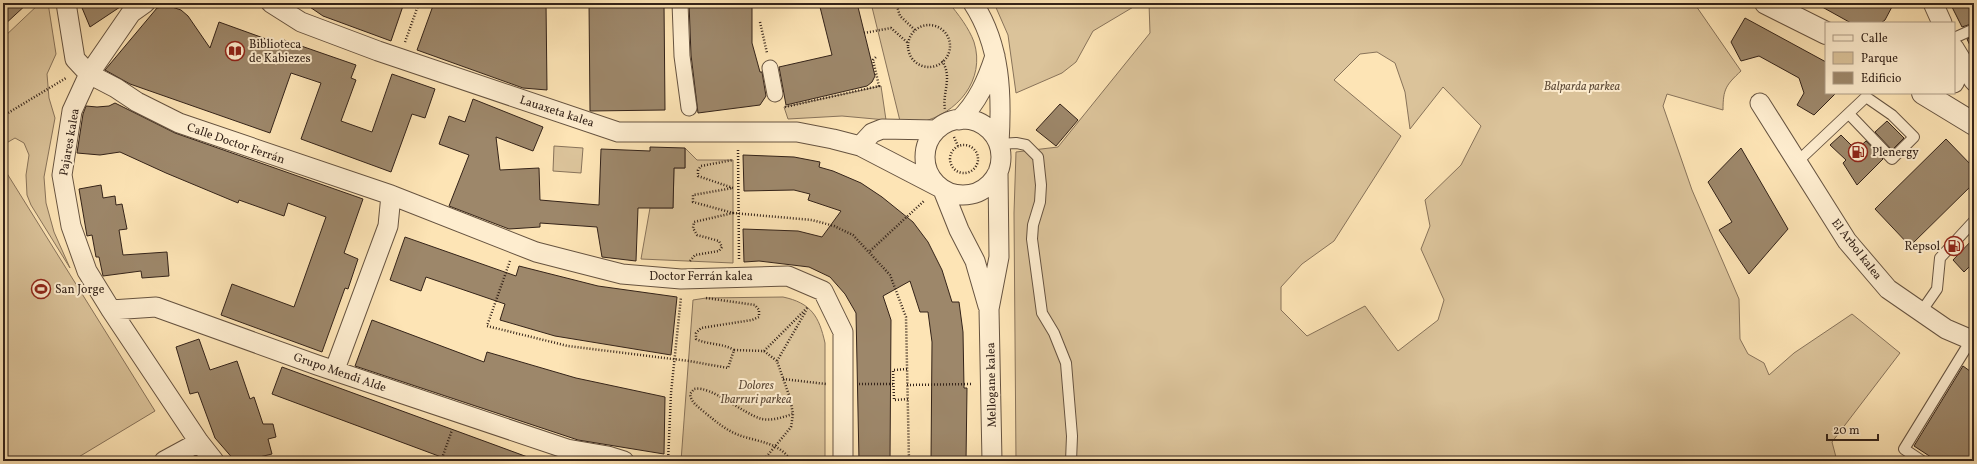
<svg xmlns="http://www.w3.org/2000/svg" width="1977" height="464" font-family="Vollkorn,serif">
	<rect width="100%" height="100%" fill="#fde4b5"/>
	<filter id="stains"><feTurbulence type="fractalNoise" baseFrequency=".005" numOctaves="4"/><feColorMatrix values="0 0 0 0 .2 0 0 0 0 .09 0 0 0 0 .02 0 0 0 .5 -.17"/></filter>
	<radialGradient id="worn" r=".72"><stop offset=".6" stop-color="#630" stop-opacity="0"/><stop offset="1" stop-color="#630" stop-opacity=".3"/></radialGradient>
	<path fill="#dbc39a" stroke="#88735a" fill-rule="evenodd" d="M40 3H48L56 54 47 74 49 98 55 118 44 177 46 203 54 232 70 268 31 205 27 195 26 175 29 155 24 143 15 138 3 145V38Z
		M871 3H949C958 14 969 28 974 42 986 80 957 114 921 122 915 124 907 122 900 121Z
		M994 3H1140L1093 31 1076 62 1062 73 1016 93 1008 35Z
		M1149 3H1694L1741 71C1726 85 1723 89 1723 110L1667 94 1663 106 1692 190 1739 299 1740 339 1748 354 1764 363 1769 375 1794 353 1852 314 1900 353 1832 442 1837 461H1016L1014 213 1016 152 1058 147 1150 33ZM1377 52 1395 63 1405 92 1410 129 1443 87 1481 126 1461 165 1425 200 1430 226 1421 249 1444 300 1438 320 1398 351 1365 306 1307 336 1281 310V287L1302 264 1334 241 1401 136 1334 80 1360 54Z
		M881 86 886 120 842 116 788 119 784 107Z
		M554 146 583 148 581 173 553 171Z
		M685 148 697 160H733V263L641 259 650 208H673L674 168H685Z
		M3 167 155 411 72 461H3Z
		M783 297C811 303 819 316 825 343V461H681L693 300 706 298Z"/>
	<path fill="#9d876a" stroke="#342319" d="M3 3H28L3 26Z
		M80 3H126L90 27Z
		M304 3H404L391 41 323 16Z
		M434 3H546L547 90 523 88 417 50Z
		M589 3H664L665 110 590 111Z
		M689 3H752V43L760 72H762L766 96 760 105 698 113 691 55Z
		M819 3H857L875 76 872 82 867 86 786 105 779 67 832 55Z
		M1815 3H1894L1885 20 1881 23H1851Z
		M1950 3H1974V23L1962 27Z
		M169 6 181 10 188 16 210 48 219 22 280 44 281 39 356 65 351 78 356 80 341 121 372 132 392 74 435 89 425 118 412 114 391 172 301 139 321 83 291 73 270 133 130 84 105 70 157 8Z
		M1745 18 1826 62V93H1836L1814 115 1797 105 1804 93 1799 78 1759 56 1741 61 1731 42Z
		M1974 36V54L1967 39Z
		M473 99 543 127 533 151 496 137 500 170 539 168 540 200 599 205 601 149 650 151V147L685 148V168H674L673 208H638L636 261 602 257 597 227 540 223V227L509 229 449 206 469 155 439 144 449 116 465 122Z
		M115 103 175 133 363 199 344 253 358 259 348 289 345 288 322 352 221 315 232 284 294 307 326 217 288 203 284 216 239 200 238 203 166 173 120 152 100 155 77 153 83 114 86 106 97 107 109 106Z
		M1060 104 1078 120 1056 146 1036 130Z
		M1887 121 1904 138 1892 150 1875 132Z
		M1841 135 1856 150 1866 141 1883 159 1857 185 1843 163 1846 160 1830 145Z
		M1946 139 1974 168V183L1910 246 1875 209Z
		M1741 148 1788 229 1749 274 1719 230 1732 222 1708 182Z
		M743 155 794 157 820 162 819 167 833 171 861 183 882 197 913 222 928 242 942 270 952 302H959L963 332 964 388H967L966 461H931L932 342 928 312H920L910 281 883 296 891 320 890 461H859L856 313 845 294 830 277 809 267 759 261 744 262 743 229 798 231 822 237 841 211 808 200 810 194 794 190 744 191Z
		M101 185 103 198 115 196 116 205 122 204 127 229 119 230 123 255 167 252 169 276 142 278 141 271 103 276 99 257H96L92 235 87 236 79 189Z
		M405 237 516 276 519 266 598 286 677 297 671 355 555 336 500 320 505 304 426 277 421 291 390 280Z
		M1974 238V262L1964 272 1953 260Z
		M372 320 484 362 487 352 576 378 665 397 664 454 578 440 355 366Z
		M199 339 210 370 237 361 250 399 254 397 263 424H273L276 437 268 439 272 454 243 461H235L215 438 198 392 190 394 176 347Z
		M1963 366 1974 374V461H1937L1914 446Z
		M282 367 533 459V461H452L272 394Z"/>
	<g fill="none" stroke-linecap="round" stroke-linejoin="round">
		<defs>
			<path id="service" d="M1954 38 1974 29
				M999 144 1016 143 1026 145 1038 157 1041 185 1040 202 1033 225 1032 239 1042 313 1054 333 1066 363 1072 436 1071 461
				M1796 163 1866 97 1892 115 1914 137 1892 159 1849 114
				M1921 312 1937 289 1940 258 1974 221
				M1922 461 1904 449 1971 340"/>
			<path id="pedestrian" d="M680 3 682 56 689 108
				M770 68 775 94"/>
			<path id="minor" d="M66 3 75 59 89 74 116 88 137 102 179 123 391 195 536 252 622 274 681 279 788 276 823 291 843 332V461
				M145 3 131 13 89 74 72 111 62 175 71 226 87 271 111 310 199 442 214 461
				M271 3 301 22 378 51 618 132H797L833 139 860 146 939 187
				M973 3C1001 46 1002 95 999 144
				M1933 3 1942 23
				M1954 48 1974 81
				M1954 83 1958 74 1959 59
				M1760 103 1847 241 1888 289 1946 329 1974 341
				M925 157a38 38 0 1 1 76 0a38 38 0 1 1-76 0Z
				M959 120C978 102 987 80 995 56
				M860 146 872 133 882 129 936 130
				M943 190 959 230 975 261 988 306
				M111 310 156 307 317 365 567 449 608 456 624 461
				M335 369 388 226 391 195
				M164 461 199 442
				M992 461 989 309 999 257 998 172"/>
			<path id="tertiary" d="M1766 3 1826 33
				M1923 93 1974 124"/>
		</defs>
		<use href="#service" stroke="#665340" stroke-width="12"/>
		<use href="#pedestrian" stroke="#665340" stroke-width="17"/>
		<use href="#minor" stroke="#665340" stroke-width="21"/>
		<use href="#tertiary" stroke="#665340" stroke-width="24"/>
		<path stroke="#342319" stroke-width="2.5" stroke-dasharray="1 2" stroke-linecap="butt" d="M896 3 900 16 915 30
			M760 22 767 53
			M908 46a21 21 0 1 1 42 0a21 21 0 1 1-42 0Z
			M864 33 891 28 908 43
			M405 42 419 3
			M942 61C953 77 942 93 945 109
			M785 107 879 86 873 60 877 56
			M3 116 66 78
			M954 137 958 146
			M950 159a14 14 0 1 1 28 0a14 14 0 1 1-28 0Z
			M738 150 739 259
			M733 213 812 220 834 226 853 235 890 275 906 317 909 461
			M870 251 925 200
			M510 261 487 326 568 346 689 361 728 368 734 350 764 351 777 361 790 398 793 414 791 427 763 461
			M690 261 695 255 719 251 722 247 719 241 697 235 693 228 694 222 733 213 693 202V195L733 188 698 176V170L701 166 733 160
			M706 298 755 305 759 310V317L752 320 701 328 696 333V339C708 345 723 343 734 350
			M764 351 808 307
			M777 361 806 311
			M907 369 893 370 894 400 908 399
			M783 379 826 384
			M859 384H894
			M907 385 973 384
			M441 461 452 430
			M668 461 671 393 681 297
			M791 461C779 441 755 442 736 434 723 428 714 420 703 411 697 406 691 402 690 394L694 389C711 385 743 414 762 419 773 421 783 417 793 414"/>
		<use href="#service" stroke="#feedcf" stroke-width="10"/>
		<use href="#pedestrian" stroke="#feedcf" stroke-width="15"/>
		<use href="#minor" stroke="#feedcf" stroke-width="19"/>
		<use href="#tertiary" stroke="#feedcf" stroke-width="22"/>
	</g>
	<defs>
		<symbol id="library-ring" viewBox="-11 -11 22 22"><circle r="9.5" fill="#feedcf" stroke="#8f2418" stroke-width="1.5"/><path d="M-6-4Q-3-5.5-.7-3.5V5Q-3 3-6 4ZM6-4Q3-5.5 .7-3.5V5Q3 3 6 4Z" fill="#8f2418"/></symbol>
		<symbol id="fuel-ring" viewBox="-11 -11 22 22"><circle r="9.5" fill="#feedcf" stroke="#8f2418" stroke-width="1.5"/><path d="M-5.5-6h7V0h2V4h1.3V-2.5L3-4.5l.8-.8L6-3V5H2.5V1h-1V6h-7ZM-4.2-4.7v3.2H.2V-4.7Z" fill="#8f2418"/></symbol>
		<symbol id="stadium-ring" viewBox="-11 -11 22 22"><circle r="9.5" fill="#feedcf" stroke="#8f2418" stroke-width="1.5"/><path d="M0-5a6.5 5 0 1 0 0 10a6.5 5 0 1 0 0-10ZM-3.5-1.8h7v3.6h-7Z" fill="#8f2418"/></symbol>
	</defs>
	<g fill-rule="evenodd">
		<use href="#library-ring" x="224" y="40" width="22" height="22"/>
		<use href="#fuel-ring" x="1847" y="141" width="22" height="22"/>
		<use href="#fuel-ring" x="1943" y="235" width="22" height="22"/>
		<use href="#stadium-ring" x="30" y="278" width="22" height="22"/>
	</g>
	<g text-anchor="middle" stroke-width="4" stroke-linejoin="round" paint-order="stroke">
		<g font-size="12" fill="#342319" stroke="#feedcf" text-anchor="start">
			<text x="249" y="48">Biblioteca<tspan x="249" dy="14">de Kabiezes</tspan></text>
			<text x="1872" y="156">Plenergy</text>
			<text x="1940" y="250" text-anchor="end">Repsol</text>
			<text x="55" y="293">San Jorge</text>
		</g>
		<g font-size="12" font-style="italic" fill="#5e4b39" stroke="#feedcf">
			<text x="1582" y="90">Balparda parkea</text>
			<text x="756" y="389">Dolores<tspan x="756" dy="14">Ibarruri parkea</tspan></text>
		</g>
		<g font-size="12" fill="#342319" stroke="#feedcf">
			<text transform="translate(557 111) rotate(18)" y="4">Lauaxeta kalea</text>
			<text transform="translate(69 142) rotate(-80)" y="4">Pajares kalea</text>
			<text transform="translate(236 143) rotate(19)" y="4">Calle Doctor Ferrán</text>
			<text transform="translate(1857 249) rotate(52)" y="4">El Arbol kalea</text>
			<text x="701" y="280">Doctor Ferrán kalea</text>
			<text transform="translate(340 372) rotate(19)" y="4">Grupo Mendi Alde</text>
			<text transform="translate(991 385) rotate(-91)" y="4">Mellogane kalea</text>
		</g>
	</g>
	<rect width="1977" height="464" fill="none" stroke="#fde4b5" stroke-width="16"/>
	<rect x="4" y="4" width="1969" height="456" fill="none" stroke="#342319" stroke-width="2"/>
	<rect x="8" y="8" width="1961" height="448" fill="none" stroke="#342319"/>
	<rect x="1825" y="22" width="130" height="72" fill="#feedcf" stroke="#ad9c86"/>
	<rect x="1833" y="35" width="20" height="6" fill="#feedcf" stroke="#ad9c86"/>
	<text x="1861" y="42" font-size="12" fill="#342319">Calle</text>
	<rect x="1833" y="52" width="20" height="12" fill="#dbc39a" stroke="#ad9c86"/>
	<text x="1861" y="62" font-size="12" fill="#342319">Parque</text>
	<rect x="1833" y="72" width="20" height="12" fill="#9d876a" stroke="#ad9c86"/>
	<text x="1861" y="82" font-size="12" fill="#342319">Edificio</text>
	<path d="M1827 434v6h51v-6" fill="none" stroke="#342319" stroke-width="2"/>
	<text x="1833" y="434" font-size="12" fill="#342319" stroke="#feedcf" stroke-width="3" paint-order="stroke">20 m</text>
	<rect width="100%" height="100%" filter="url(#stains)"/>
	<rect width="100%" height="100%" fill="url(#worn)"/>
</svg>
